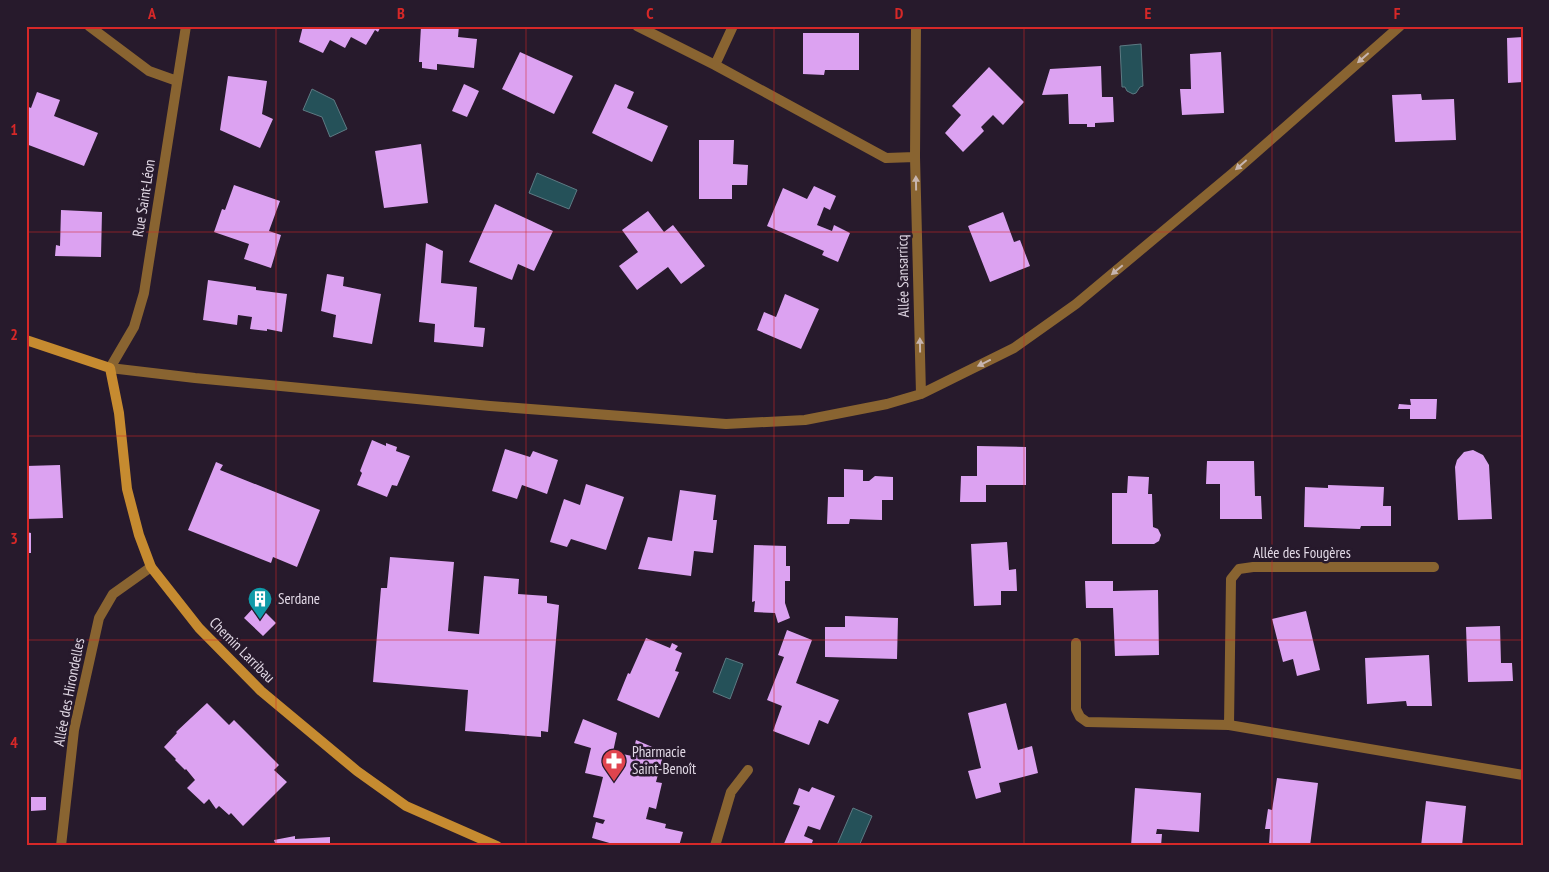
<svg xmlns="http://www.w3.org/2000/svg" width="1549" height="872" font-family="'PT Sans Narrow',sans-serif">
	<rect width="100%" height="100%" fill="#271a2c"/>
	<path fill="#255159" stroke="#5d7a83" d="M1141 44 1143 86 1140 87 1136 93 1133 94 1127 91 1125 87H1122L1120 46Z
		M312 89 334 100 347 129 330 137 322 117 303 110Z
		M537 173 577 190 569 209 529 193Z
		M726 658 743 664 730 699 713 692Z
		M853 808 872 816 859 846H839L837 845Z"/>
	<path fill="#dca2f1" d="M303 26H381L378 32 375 30 366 45 351 37 345 48 330 40 323 53 299 42Z
		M421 26H459L458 37 477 39 474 68 437 64V70L422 68V62H419Z
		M803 33H859V70H825L824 75 803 74Z
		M1523 37V82L1508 83 1507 38Z
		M520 52 573 76 554 114 502 89Z
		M1221 52 1224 113 1182 115 1180 89H1191L1190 54Z
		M1101 66 1102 97H1113L1114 122 1095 123V127H1087V124H1069L1068 94 1042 95 1050 69Z
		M989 67 1024 102 1003 125 993 115 981 127 984 131 963 152 945 133 961 115 952 106Z
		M228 76 267 81 262 114 273 119 260 148 220 130Z
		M464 84 479 91 467 117 452 111Z
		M615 84 634 92 627 108 668 126 652 162 592 133Z
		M37 92 60 100 54 116 98 133 84 166 26 144V106L31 108Z
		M1421 94 1422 100 1454 99 1456 140 1395 142 1392 95Z
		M699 140H734L733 164 748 165 747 185H732V199H699Z
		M421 144 428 203 384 208 375 151Z
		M234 185 280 201 269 231 281 235 271 268 244 259 249 244 214 232 222 209 225 210Z
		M814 186 836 196 830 210 824 207 817 225 832 231 834 225 850 233 838 262 822 255 824 251 767 226 783 188 807 199Z
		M495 204 553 231 534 271 518 264 512 280 469 262Z
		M61 210 102 212 101 257 55 256 56 245 60 246Z
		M648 211 664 232 673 225 705 266 681 284 668 267 637 290 619 266 638 252 622 230Z
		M1003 212 1014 242 1020 240 1030 266 990 282 968 226Z
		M426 243 443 251 441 283 477 287 474 327 485 328 483 347 434 342 435 324 419 322Z
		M327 274 344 277 343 286 381 294 372 344 333 337 336 315 321 311Z
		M208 280 256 287V290L287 294 282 332 267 329V331L250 329 252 317 238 315 237 325 203 320Z
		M785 294 819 309 801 349 757 330 764 312 776 317Z
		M1410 399H1437L1436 419H1410V409H1398L1399 404 1411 405Z
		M372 440 386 446V443L397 447 396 451 410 456 397 486 392 485 387 497 357 485 362 473 360 471Z
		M977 446 1026 447V485H986V502H960L961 476H977Z
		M505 449 530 457 533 451 558 460 547 494 522 485 517 499 492 491Z
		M1473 450 1483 455 1489 465 1492 519 1458 520 1455 467 1457 460 1464 452Z
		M1207 461H1254L1255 496H1261L1262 519H1220V484H1206Z
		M216 462 223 465 220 470 320 510 297 567 273 557 271 563 188 530Z
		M60 465 63 518 26 519V466Z
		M844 469 863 470V481H869L875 476 893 477V500H882V520L850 519 849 524H827L828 497H844Z
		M1128 476 1149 477 1148 494H1152L1153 527 1158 529 1161 535 1159 541 1154 544H1112V493H1127Z
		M586 484 624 497 606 550 571 539 567 547 550 542 564 499 580 505Z
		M1328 485 1384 487 1383 506H1391V526H1361L1360 529 1304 527 1305 487 1328 488Z
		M680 490 716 495 713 520H717L713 553 694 551 691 576 638 569 648 537 672 541Z
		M26 532 31 533V553H26Z
		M1007 542 1009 570 1016 569 1017 591H1001V605L974 606 971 544Z
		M754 545 786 546V566H790V581H785V603L790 618 778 623 775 613 754 612 755 601 752 602Z
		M390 557 454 562 448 631 479 634 484 576 519 579 518 594 547 596V603L559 605 548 732 541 731V737L465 731 468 690 373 682 381 588H387Z
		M1085 581H1113V591L1158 590 1159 655 1115 656 1113 608H1086Z
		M257 604 276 623 263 636 244 618Z
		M1306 611 1320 670 1297 676 1293 659 1283 662 1272 619Z
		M845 616 898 618 897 659 825 657V627H845Z
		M1500 626 1501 663H1512L1513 681 1468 682 1466 627Z
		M787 630 812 640 796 683 839 700 828 724 819 720 809 745 773 731 782 706 767 700 784 657 778 655Z
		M646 638 670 648 672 643 678 646 675 650 682 653 675 671 679 672 659 718 617 700 628 673 630 674Z
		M1429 655 1432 706H1407L1406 701 1367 704 1365 658Z
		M207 703 229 725 234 720 279 765 274 770 287 782 243 826 231 813 229 815 219 806 216 809 209 799 204 804 187 788 195 780 186 769 185 770 175 760 176 759 164 747 177 733 176 732Z
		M1006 703 1018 750 1032 746 1038 773 999 783 1001 792 976 799 968 771 981 768 968 713Z
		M583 719 617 733 613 752 632 756 636 740 664 752 656 782 662 783 656 809 649 807 646 819 666 824 665 828 683 832 679 846H620L592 838 596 822 603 824 605 820 593 817 603 777 585 773 591 748 574 743Z
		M1277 778 1318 783 1310 846 1269 845 1270 829H1265L1268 809 1272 810Z
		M812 787 835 796 820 830 808 826 804 836 813 840 811 846H783L800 806 793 804 799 788 809 792Z
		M1135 788 1201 793 1199 832 1157 829 1156 834H1162L1161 846H1131Z
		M31 797H46V810L31 811Z
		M1426 801 1466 806 1462 846H1421Z
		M295 836V839L330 837V846H276L274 840Z"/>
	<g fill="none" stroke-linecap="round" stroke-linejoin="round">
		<path stroke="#896431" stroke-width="10" d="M89 26 149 71 177 81
			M186 26 144 293 134 327 110 368 195 378 490 406 726 424 805 420 887 404 921 394 1014 348 1076 304 1234 172 1400 26
			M637 26 715 65 886 158 915 157
			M916 26 915 157 921 394
			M715 65 733 26
			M1076 643V709L1080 717 1087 722 1229 725 1523 775
			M1229 725 1231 579 1239 569 1253 567H1434
			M61 846 74 730 99 618 113 594 151 567
			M715 846 731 792 748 770"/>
		<path stroke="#c68b30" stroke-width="10" d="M26 340 110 368 119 413 127 489 139 535 151 567 199 628 261 691 357 771 406 806 497 846"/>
	</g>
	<defs><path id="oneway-solid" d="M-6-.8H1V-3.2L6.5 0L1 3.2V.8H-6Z" transform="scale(1.25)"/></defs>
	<g fill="#c7b5af">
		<use href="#oneway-solid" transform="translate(1363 58) rotate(139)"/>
		<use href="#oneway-solid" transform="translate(1241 165) rotate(139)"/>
		<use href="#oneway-solid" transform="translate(916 183) rotate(-91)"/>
		<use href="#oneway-solid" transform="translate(1117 270) rotate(140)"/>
		<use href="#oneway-solid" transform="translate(920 345) rotate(-91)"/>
		<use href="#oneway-solid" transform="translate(984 363) rotate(154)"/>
	</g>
	<path fill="none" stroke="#d62828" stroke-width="1" stroke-opacity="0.55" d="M276 26V846M526 26V846M774 26V846M1024 26V846M1272 26V846M26 232H1523M26 436H1523M26 640H1523"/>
	<defs>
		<symbol id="building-pin" viewBox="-11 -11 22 30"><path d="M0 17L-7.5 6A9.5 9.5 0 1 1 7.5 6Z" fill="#0f9aa8" stroke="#271a2c"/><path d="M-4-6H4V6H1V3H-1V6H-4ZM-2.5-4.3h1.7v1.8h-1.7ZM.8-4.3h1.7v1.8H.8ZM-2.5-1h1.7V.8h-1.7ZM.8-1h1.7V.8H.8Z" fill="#fff"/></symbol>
		<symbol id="pharmacy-pin" viewBox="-11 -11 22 30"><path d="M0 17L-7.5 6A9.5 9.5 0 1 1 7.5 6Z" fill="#e0444e" stroke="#271a2c"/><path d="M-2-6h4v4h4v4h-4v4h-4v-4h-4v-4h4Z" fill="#fff"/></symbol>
	</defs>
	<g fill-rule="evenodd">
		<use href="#building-pin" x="246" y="585" width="28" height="38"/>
		<use href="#pharmacy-pin" x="600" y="747" width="28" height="38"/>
	</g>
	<g text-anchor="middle" stroke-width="5" stroke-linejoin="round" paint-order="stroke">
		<g font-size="15" fill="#e1d8e5" stroke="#271a2c">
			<text transform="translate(144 198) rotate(-81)" y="5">Rue Saint-Léon</text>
			<text transform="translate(903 276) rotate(-91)" y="5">Allée Sansarricq</text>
			<text x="1302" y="558">Allée des Fougères</text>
			<text transform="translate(242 650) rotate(45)" y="5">Chemin Larribau</text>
			<text transform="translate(69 692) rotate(-79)" y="5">Allée des Hirondelles</text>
		</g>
		<g font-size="15" fill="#e1d8e5" stroke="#271a2c" text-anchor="start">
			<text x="278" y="604">Serdane</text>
			<text x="632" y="757">Pharmacie<tspan x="632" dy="17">Saint-Benoît</tspan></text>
		</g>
	</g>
	<rect width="1549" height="872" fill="none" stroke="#271a2c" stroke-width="55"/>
	<rect x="28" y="28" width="1494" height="816" fill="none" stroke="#d62828" stroke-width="2"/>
	<g font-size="16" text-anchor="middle" font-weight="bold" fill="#d62828">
		<text x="152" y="19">A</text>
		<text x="401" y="19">B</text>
		<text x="650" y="19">C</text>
		<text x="899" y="19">D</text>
		<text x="1148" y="19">E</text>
		<text x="1397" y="19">F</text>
		<text x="14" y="135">1</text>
		<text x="14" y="340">2</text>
		<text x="14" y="544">3</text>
		<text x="14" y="748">4</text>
	</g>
</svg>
